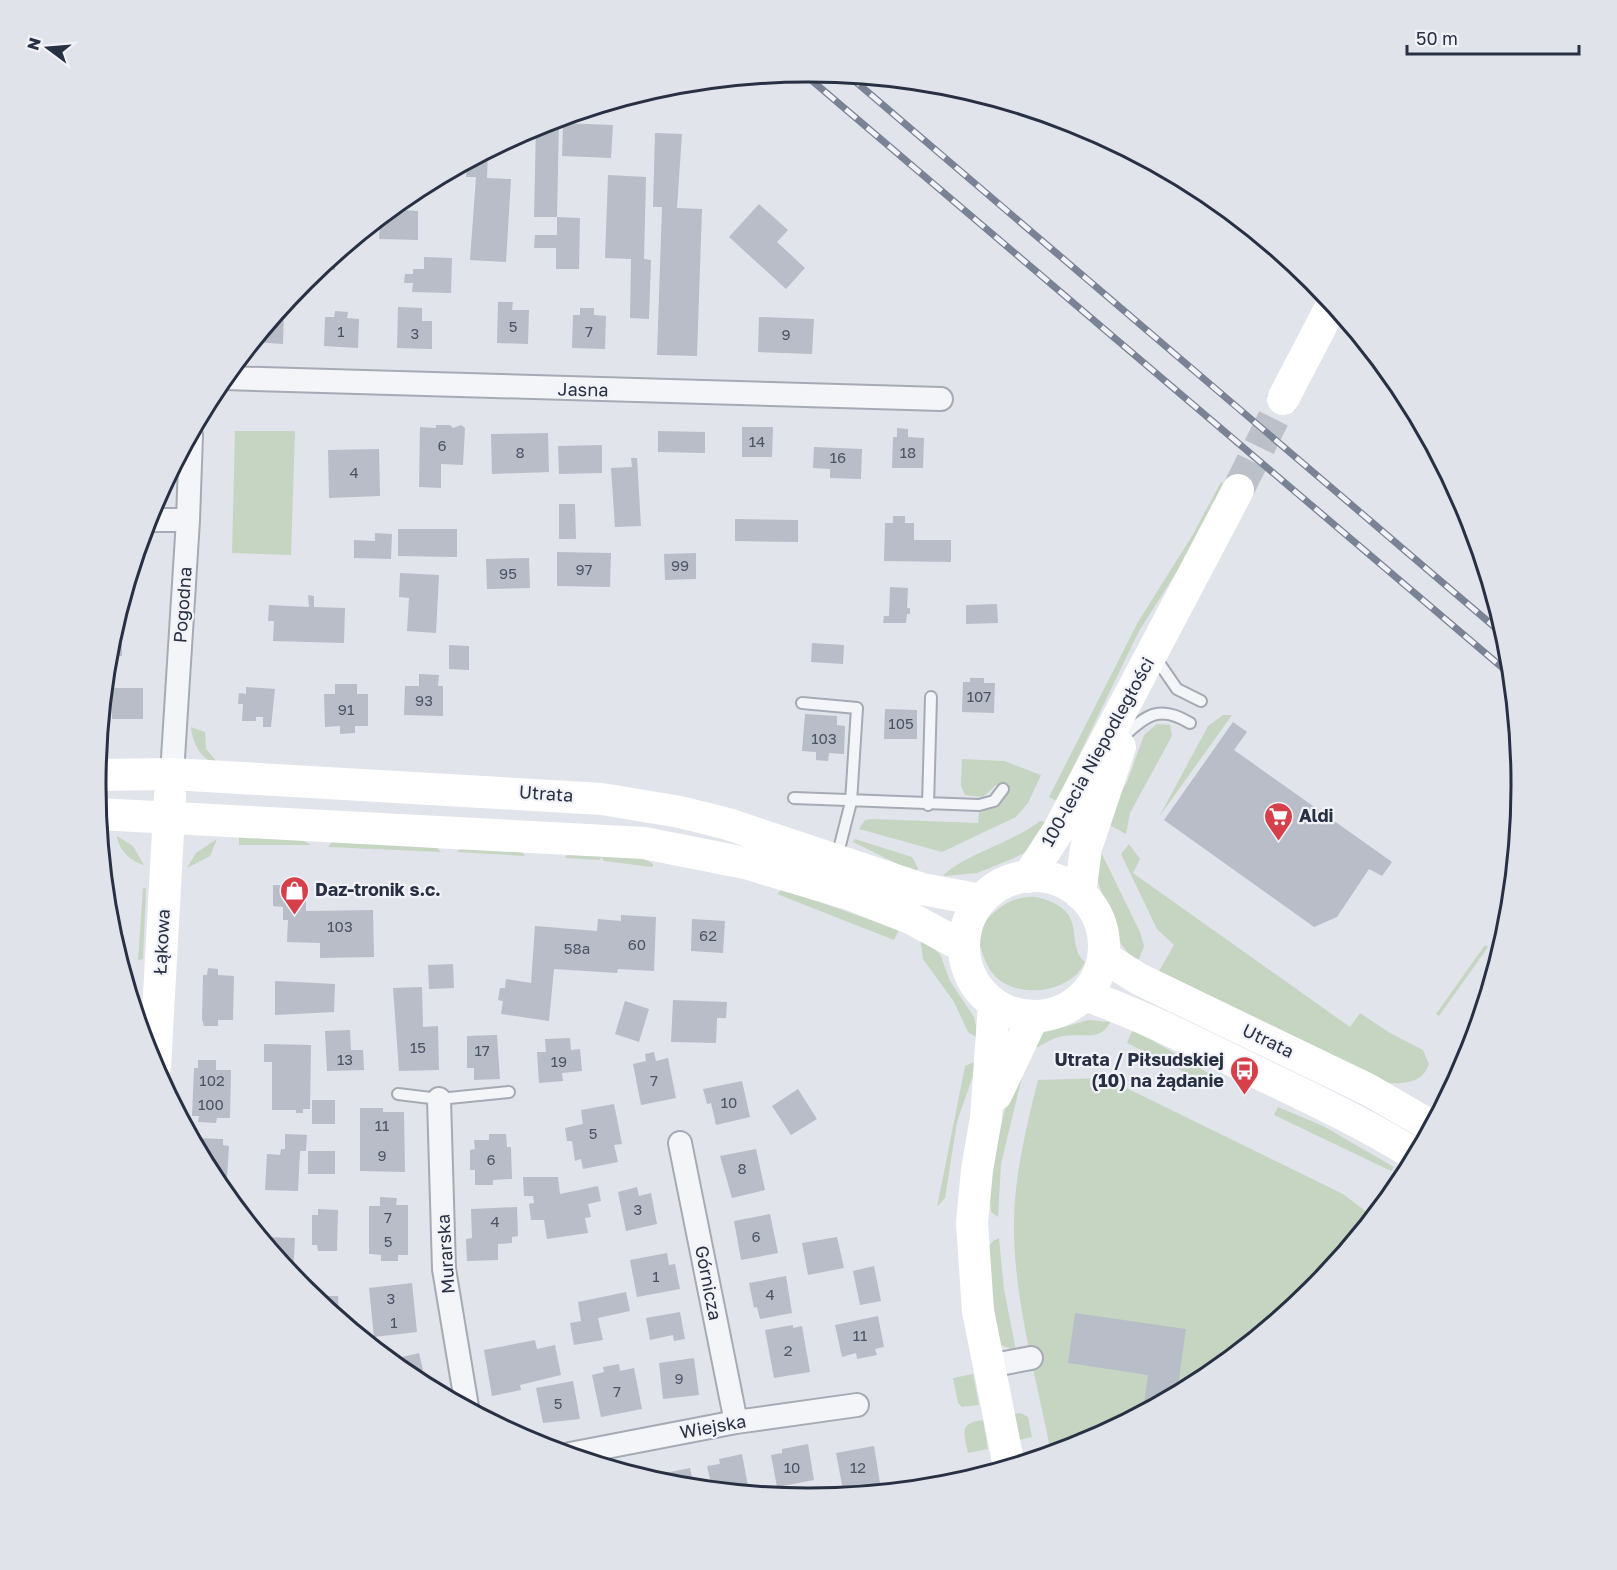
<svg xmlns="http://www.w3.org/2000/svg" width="1617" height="1570" font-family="'Golos Text',sans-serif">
	<rect width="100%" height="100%" fill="#e1e4eb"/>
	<path fill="#c5d5c2" d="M235 431H295L291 555 232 553Z
		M1221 482 1225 484 1197 540 1139 631 1057 801 1049 797 1138 622 1192 536Z
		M1223 715H1232L1159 817 1208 726Z
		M1157 724 1170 725 1172 736 1130 813 1126 834 1104 822 1127 782 1144 735Z
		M191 727 205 732 206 749 219 764C201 761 193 744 191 727Z
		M962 759 1004 761 1041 775 1028 803 1016 817 942 852 859 829 865 820 871 819 978 823 979 812 997 807 1009 790 996 785 983 797 965 795 961 786Z
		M1040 821 1046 822 1028 851 1014 858 977 873 943 876C963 855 1012 843 1040 821Z
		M117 836 133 846 144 865C131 862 118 849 117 836Z
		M239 837 302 840 311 845H239Z
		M217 839 210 856 187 868 196 853Z
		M855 839 912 857 918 868 916 873 853 842Z
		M332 842 436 847 441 852 328 847Z
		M1097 844 1140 932 1144 946 1137 964 1121 944 1099 885 1095 871Z
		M1129 844 1140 859 1133 873 1350 1027 1360 1013 1390 1033 1423 1050 1429 1064C1423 1083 1404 1084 1387 1083L1158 973 1174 945 1157 929 1121 854Z
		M462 848 522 852 525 856 457 852Z
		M568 854C586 855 641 853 653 864V867L604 861 601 857 600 860 565 858Z
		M143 888H146L143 959 138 960Z
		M782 889 899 930 894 940 777 894Z
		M1036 897C1092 910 1063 943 1085 962 1071 993 1018 1000 995 976 983 964 983 948 975 934 990 913 1009 895 1036 897Z
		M920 937 940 954 950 981 974 1017 979 1039 968 1032 954 1002 923 959Z
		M1485 945 1488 947 1439 1016 1436 1014Z
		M1089 1020 1110 1022C1101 1042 1081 1033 1063 1036 1052 1038 1042 1045 1032 1050L1042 1033Z
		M1133 1029 1215 1077 1212 1086 1127 1043Z
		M974 1062 977 1064 957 1122 945 1198 937 1207 965 1066Z
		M1022 1077 1001 1164 998 1217 991 1212 989 1188 999 1134 1007 1101Z
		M1106 1078 1343 1194 1372 1216 1312 1289 1204 1378 1081 1444 1051 1453C1037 1380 1012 1293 1014 1219 1015 1173 1027 1124 1038 1080Z
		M1278 1107 1323 1126 1394 1167 1391 1171 1274 1115Z
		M999 1238 1004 1289 1016 1351 998 1344 986 1250 993 1241Z
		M973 1374 979 1405 962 1407 958 1403 953 1378Z
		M1021 1413 1028 1417 1032 1437 1015 1441 1008 1414Z
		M983 1420 988 1449 968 1453C964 1433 958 1423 983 1420Z"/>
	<path fill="#b8bdc8" d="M559 120 557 217H534L536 126Z
		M563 123 613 125 611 158 562 156Z
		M655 133 682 134 677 208 702 209 697 356 657 355 662 207H653Z
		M488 152 487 178 511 179 506 262 470 260 476 177H466L467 163Z
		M608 175 646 177 644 259 651 260 649 319 630 318 631 259 605 258Z
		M401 201 403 210 418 211V240L379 239 380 219Z
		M759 204 788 230 777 242 805 268 786 289 729 237Z
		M557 217 580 218 579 269H556V248H534L535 235H557Z
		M336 255 335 270 318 269Z
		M424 257 452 258 451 293 412 292 413 283H404L405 274H413V269H424Z
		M309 277V289H298L305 281Z
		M498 302H513L512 310H529L528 344 497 343Z
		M398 307 422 308V321H432V349L397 348Z
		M580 308H594V315L606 316 605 349 572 348 573 315H580Z
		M280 310 284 311 283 344 254 342Z
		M335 311 348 312 347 318 359 319 358 348 324 346 325 317H334Z
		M759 317 814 319 812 354 758 352Z
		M436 425H450L453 428 461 425 465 428 463 465 441 464V488L419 487 420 427 436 428Z
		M742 427H773L772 457H742Z
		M897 428 908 429V437L924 438 923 468H892L893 437H897Z
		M658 431 705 432V453L658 452Z
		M548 433 549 472 492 474 491 434Z
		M602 445V473L559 474 558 446Z
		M814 447 862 449 861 479 830 478V469L813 468Z
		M379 449 380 496 329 498 328 450Z
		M631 458H637L641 526 615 527 611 468 632 467Z
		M559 504H575L576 539H559Z
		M893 516H905V523H914V540H951V562L884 561 885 523H893Z
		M735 519 798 520V542L735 541Z
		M398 529H457V557L398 556Z
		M375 533 392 534 391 559 354 558V540L375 541Z
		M557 552 611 553 610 587 557 586Z
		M696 553V579L665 580 664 554Z
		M529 558 530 588 487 589 486 559Z
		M400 573 439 575 436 633 407 631 409 598 399 597Z
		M890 587 908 588 907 608H910V614H907L906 623H883L884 616H889Z
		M308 595 314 596V607L345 608 344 643 273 641 274 621H268L269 605 309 607Z
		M997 604 998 623 966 624V605Z
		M116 625H122V656H112V668H107L109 646Z
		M812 643 844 645 843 664 811 662Z
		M449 645 469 646V670L449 669Z
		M419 674 439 675 438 686H443V716L404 715 405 686H419Z
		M970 678H984V683H995L994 713 962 712 963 682H970Z
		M335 684H357V694H368V726H355V733L340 734V726L325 727 324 694H335Z
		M246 687 275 689 271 727H263V717H256V721H242L243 704H238L239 693 246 694Z
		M112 688H143V719H112Z
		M885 709 917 710V739H884Z
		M805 714 837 716V725L845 726 844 754 829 753 828 761 816 760V752L802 751Z
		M1233 722 1247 732 1234 750 1392 862 1382 876 1369 869 1337 917 1314 927 1164 820Z
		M273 885 306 886V911L373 910 374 957 320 958V943L287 942 288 920H283V907L273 906Z
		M621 915 656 917 654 971 618 969 617 973 554 969 549 1021 501 1014 503 1001 498 1000 500 988H505L506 979 531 983 535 926 597 931 598 919 621 921Z
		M692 919 725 921 723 953 691 951Z
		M453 964 454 988 429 989 428 965Z
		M208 968 218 969V975L234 976 233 1020H218V1026H204L202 1019 203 975H207Z
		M275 981 335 984 334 1012 275 1015Z
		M422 987 423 1027 438 1026 439 1070 399 1071 393 988Z
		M673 1000 727 1002 726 1018H717L716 1043 671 1042Z
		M625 1001 649 1009 639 1042 615 1034Z
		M350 1030 351 1050H363L364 1070 327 1071 325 1031Z
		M497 1035 500 1079 474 1080V1068H467V1036Z
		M570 1038 571 1050 580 1049 582 1071 562 1073 563 1081 539 1083 537 1052H546L545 1039Z
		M264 1044 311 1045 310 1109H303V1113H296V1110H272V1062H264Z
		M654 1052 656 1061 668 1058 676 1098 641 1105 633 1064 646 1061 645 1054Z
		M198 1060H216V1070H231L230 1118H217L216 1123 198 1122 199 1116H192L194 1068H198Z
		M742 1081 750 1117 716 1125 711 1103 707 1104 703 1089Z
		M798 1089 817 1119 791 1135 772 1106Z
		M312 1100H335V1124H312Z
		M614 1104 622 1144 614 1145 618 1162 583 1169 581 1159 575 1161 572 1141H567L565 1128 583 1124 581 1110Z
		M360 1108H383V1112H404L405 1172 360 1171Z
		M285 1134 307 1135 306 1151H300L298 1191 265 1190 267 1154 280 1155 281 1149H285Z
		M489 1134H506L507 1147H511L512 1179 493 1180V1185H475V1170H470V1150L475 1149 474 1140H489Z
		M197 1138 223 1139V1145L229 1146 226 1194 215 1181 196 1144Z
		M756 1149 765 1190 732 1198 720 1156Z
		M308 1151H335V1174H308Z
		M523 1177H558L560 1194 598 1186 601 1201 588 1204 591 1217 585 1218 588 1233 547 1239 544 1220H531L529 1204 534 1203 533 1196H524Z
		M637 1187 639 1196 651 1193 657 1224 626 1231 618 1192Z
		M380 1197 397 1198 396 1205H408V1255H398V1261H381V1255L369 1254V1206H380Z
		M517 1207 518 1236 512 1237V1243L498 1244V1260L467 1261 466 1239 472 1238 471 1209Z
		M318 1209 338 1210 337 1251H318L317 1245H312V1215H318Z
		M770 1214 778 1253 741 1260 734 1221Z
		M261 1237 295 1238 293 1276 276 1255Z
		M837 1237 844 1268 808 1275 802 1243Z
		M667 1253 669 1265 675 1264 680 1289 637 1297 630 1260Z
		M874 1266 881 1301 860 1305 853 1271Z
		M786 1276 792 1313 760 1319 757 1307 754 1308 749 1283Z
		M412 1283 417 1332 374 1337 369 1288Z
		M626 1292 630 1311 598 1318 603 1340 574 1345 570 1323 581 1321 578 1302Z
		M317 1296H338L339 1317 318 1300Z
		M680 1312 685 1339 674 1341 673 1335 650 1340 646 1318Z
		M1075 1313 1186 1329 1177 1393 1143 1411 1148 1375 1068 1363Z
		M878 1316 884 1347 875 1349 877 1355 857 1359 856 1353 842 1357 835 1325Z
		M793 1325V1328L802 1326 810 1372 774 1378 765 1330Z
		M535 1340 537 1349 555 1345 561 1375 520 1385 521 1390 492 1396 484 1350Z
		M419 1353 423 1370 407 1373 390 1360Z
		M694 1358 699 1395 663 1399 659 1363Z
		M619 1364 620 1371 634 1368 642 1409 601 1417 592 1375 604 1372 603 1367Z
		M573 1381 580 1419 543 1423 536 1388Z
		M808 1444 814 1480 777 1487 771 1455 782 1453V1449Z
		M874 1446 880 1483 843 1490 836 1453Z
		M742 1454 749 1492 712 1488 707 1466 720 1464 719 1459Z
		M690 1468 694 1487 669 1484 645 1477Z"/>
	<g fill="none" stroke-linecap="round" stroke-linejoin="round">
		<path stroke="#bcc0c9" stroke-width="32" stroke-dasharray="32 16" stroke-linecap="butt" d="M1238 490 1283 399"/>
		<defs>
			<path id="lane" d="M1155 657 1177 689 1201 701
				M802 703 857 708 851 802 837 857
				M1125 735C1147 714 1161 705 1190 723
				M794 798 979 805 994 801 1003 789
				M928 805 931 697
				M398 1094 439 1099 509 1092"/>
			<path id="street" d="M224 378 941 399
				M147 520H188
				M172 774 188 520 191 435
				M439 1099 444 1269 467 1407
				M680 1143 736 1422
				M989 1366 1031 1358
				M570 1454 736 1422 857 1405"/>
		</defs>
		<use href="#lane" stroke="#a6aab5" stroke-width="14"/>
		<use href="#street" stroke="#a6aab5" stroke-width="26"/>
		<use href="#lane" stroke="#f4f5f9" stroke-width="10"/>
		<use href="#street" stroke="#f4f5f9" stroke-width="22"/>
		<path stroke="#fff" stroke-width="32" d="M1283 399 1332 305
			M96 775 172 774 602 799 680 812 728 824 922 889 981 900
			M98 814 644 843 745 863 849 894 912 919 964 947
			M964 946a70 70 0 1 1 140 0a70 70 0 1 1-140 0Z
			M1028 877 1058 831 1238 490
			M1080 894 1086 848 1120 747
			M1104 957 1139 979 1369 1090 1431 1126
			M1085 995C1144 1016 1200 1045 1256 1072 1310 1098 1364 1123 1415 1155
			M994 1004 986 1118 977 1170 972 1223 978 1311 1009 1466
			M155 1067 170 796
			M996 1095 1033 1017"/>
		<defs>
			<path id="rail" d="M803 73 1511 675
				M849 76 1504 635"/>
		</defs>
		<use href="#rail" stroke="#7a8295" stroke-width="7"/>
		<use href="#rail" stroke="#f1f3f8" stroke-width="4.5" stroke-dasharray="14" stroke-linecap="butt"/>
	</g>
	<defs>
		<symbol id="supermarket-pin" viewBox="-11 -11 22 30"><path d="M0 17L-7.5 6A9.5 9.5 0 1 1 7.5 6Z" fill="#d6404a" stroke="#f1f3f8"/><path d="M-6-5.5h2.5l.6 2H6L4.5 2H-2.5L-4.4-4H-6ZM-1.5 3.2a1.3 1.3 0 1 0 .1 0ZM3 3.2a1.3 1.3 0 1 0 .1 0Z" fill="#fff"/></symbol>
		<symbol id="shop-pin" viewBox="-11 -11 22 30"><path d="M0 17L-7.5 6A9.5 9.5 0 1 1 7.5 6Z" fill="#d6404a" stroke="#f1f3f8"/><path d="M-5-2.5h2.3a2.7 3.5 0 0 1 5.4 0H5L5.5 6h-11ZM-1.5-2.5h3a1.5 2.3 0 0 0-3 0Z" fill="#fff"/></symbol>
		<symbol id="bus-pin" viewBox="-11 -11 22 30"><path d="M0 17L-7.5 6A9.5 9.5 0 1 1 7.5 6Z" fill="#d6404a" stroke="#f1f3f8"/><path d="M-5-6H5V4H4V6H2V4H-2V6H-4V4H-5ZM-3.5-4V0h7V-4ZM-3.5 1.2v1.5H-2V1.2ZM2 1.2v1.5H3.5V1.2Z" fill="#fff"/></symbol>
	</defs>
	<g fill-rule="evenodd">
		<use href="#supermarket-pin" x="1262" y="800" width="33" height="45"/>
		<use href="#shop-pin" x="278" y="874" width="33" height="45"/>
		<use href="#bus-pin" x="1228" y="1054" width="33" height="45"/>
	</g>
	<g text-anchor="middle" stroke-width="4.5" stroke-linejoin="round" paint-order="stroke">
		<g font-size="15" fill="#4c5364">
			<text x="513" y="332">5</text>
			<text x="341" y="337">1</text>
			<text x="589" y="337">7</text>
			<text x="415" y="339">3</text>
			<text x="786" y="340">9</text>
			<text x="757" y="447">14</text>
			<text x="442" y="451">6</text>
			<text x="520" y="458">8</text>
			<text x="908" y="458">18</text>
			<text x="838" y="463">16</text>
			<text x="354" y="478">4</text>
			<text x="680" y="571">99</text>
			<text x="584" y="575">97</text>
			<text x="508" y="579">95</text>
			<text x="979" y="702">107</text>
			<text x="424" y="706">93</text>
			<text x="346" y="715">91</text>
			<text x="901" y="729">105</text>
			<text x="824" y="744">103</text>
			<text x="340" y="932">103</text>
			<text x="708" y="941">62</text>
			<text x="637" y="950">60</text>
			<text x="577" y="954">58a</text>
			<text x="418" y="1053">15</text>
			<text x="482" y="1056">17</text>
			<text x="345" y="1065">13</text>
			<text x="559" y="1067">19</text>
			<text x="212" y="1086">102</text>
			<text x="654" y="1086">7</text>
			<text x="729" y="1108">10</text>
			<text x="211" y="1110">100</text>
			<text x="382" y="1131">11</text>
			<text x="593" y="1139">5</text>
			<text x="382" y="1161">9</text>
			<text x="491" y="1165">6</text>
			<text x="742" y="1174">8</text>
			<text x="638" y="1215">3</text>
			<text x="388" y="1223">7</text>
			<text x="495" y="1227">4</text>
			<text x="756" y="1242">6</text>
			<text x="388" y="1247">5</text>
			<text x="656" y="1282">1</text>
			<text x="770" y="1300">4</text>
			<text x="391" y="1304">3</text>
			<text x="394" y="1328">1</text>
			<text x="860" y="1341">11</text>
			<text x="788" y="1356">2</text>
			<text x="679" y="1384">9</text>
			<text x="617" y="1397">7</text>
			<text x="558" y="1409">5</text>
			<text x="792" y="1473">10</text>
			<text x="858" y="1473">12</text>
		</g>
		<g font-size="18" fill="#283043" stroke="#f1f3f8">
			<text transform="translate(583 390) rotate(1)" y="6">Jasna</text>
			<text transform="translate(183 605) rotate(-86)" y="6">Pogodna</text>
			<text transform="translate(1098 752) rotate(-61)" y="6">100-lecia Niepodległości</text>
			<text transform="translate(546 794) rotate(4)" y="6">Utrata</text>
			<text transform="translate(162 942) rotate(-87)" y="6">Łąkowa</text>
			<text transform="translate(1268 1041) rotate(26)" y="6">Utrata</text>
			<text transform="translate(446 1254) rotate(-94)" y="6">Murarska</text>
			<text transform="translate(708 1283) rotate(79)" y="6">Górnicza</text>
			<text transform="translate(713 1427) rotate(-10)" y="6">Wiejska</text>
		</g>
		<g font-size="18" font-weight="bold" fill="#283043" stroke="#f1f3f8" text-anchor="start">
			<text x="1299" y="822">Aldi</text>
			<text x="315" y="896">Daz-tronik s.c.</text>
			<text x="1224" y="1066" text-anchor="end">Utrata / Piłsudskiej<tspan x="1224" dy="21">(10) na żądanie</tspan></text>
		</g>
	</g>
	<path d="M0 0H1617V1570H0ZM808 82H809A702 702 0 0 1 1511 784V786A702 702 0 0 1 809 1488H808A702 702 0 0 1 106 786V784A702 702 0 0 1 808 82Z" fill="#e1e3ea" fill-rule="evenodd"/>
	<path fill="none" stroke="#283043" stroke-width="3" d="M808 82H809A702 702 0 0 1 1511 784V786A702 702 0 0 1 809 1488H808A702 702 0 0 1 106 786V784A702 702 0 0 1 808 82Z"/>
	<g transform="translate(48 48) rotate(286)" stroke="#f1f3f8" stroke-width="4.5" paint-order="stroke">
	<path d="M0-4.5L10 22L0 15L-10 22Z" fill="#283043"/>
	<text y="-9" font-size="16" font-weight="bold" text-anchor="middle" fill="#283043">N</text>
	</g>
	<path d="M1407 45v9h172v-9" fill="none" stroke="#283043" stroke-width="3"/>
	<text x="1416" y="45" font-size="18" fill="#283043" stroke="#f1f3f8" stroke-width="4.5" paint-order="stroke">50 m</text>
</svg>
